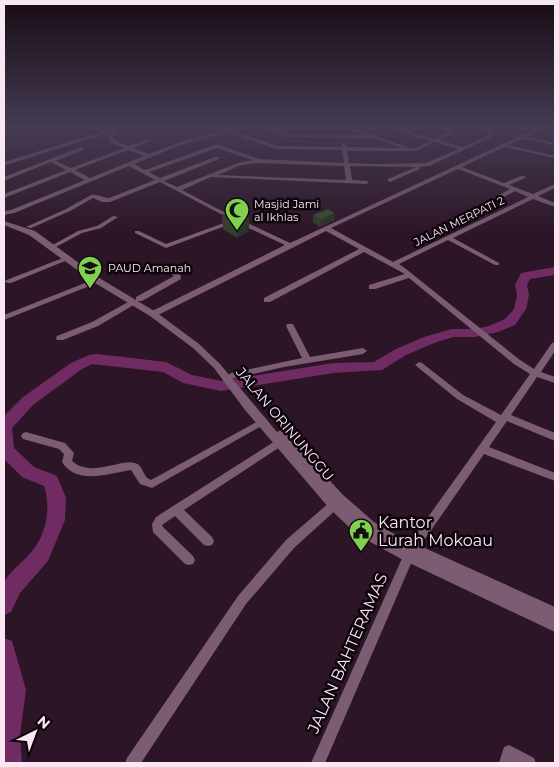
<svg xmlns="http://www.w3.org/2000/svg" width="559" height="767" font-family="Montserrat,sans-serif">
	<rect width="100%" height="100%" fill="#2c1526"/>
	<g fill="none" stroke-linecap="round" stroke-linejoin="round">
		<path fill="#702c62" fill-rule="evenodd" d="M555 267V275L530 279 527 285 529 295 526 309 515 325 498 332 475 337H453L434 343 406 355 382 370 333 373 221 391 183 383 163 372 92 364 82 369 33 405 12 428 14 448 34 467 57 476 66 498 65 520 48 561 20 593 11 612 4 615V583C10 570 24 562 33 550 47 532 51 507 44 486L22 477 4 459V416L23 397 71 363 89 355 97 354 166 362 192 375 221 381 333 363 374 362 396 349 424 337 452 329H475L489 326 505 319 514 309 517 295 515 285 521 273Z
			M4 638 12 641 26 690 20 735 22 763H4Z"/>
		<path fill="#7c5c73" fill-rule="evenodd" d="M260 127H268L289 135H365L343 127H351L409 148H415L430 141 387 127H395L434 139 448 132 435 127H443L450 130V127H454V133L439 140 463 147 489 135 486 127H490L494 136 429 166 419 167 420 169 390 182 388 181V179L416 167 350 166 352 180 368 181V183L366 184 211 177 182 190 216 208 290 243 539 127H546L527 137 555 143V145L523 139 508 145 555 156V158L504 147 462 167 504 183 521 176H525V178L509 185 533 194 555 184V188L538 196 555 203V207L533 199 453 238 499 263V265H495L448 240 399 264 406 269 520 360 534 369 552 343 555 342V351L541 372 555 377V383L537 377 511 415 555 433V441L507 421 489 447 555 473V481L484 454 416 552 325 763H311L408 545 496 422 457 399 415 365 419 362 422 363 463 395 501 415 530 374 514 364 409 278 375 289H369V285L405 274 364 252 270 302H264V298L359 249 326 231 156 316H150L149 314 150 312 285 245 236 222 166 248 135 233V231H139L166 244 232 220 160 182 110 202H102L93 198 70 211 31 228 26 227 66 209 91 195C97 194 103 198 109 198L155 180 129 166 14 213 4 215V211L11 210 85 180 70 172 4 198V194L66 170 51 162 6 180 4 181V177L81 147 84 149 83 150 56 161 71 168 124 148 110 142 109 137 111 132 6 165 4 166V162L114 128 116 129 113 137 114 140 128 146 150 139V141L133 148 149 154 177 143 228 129 277 146 342 147V144L344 143 346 144 347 147 402 148 374 138 289 137ZM228 132 276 149 342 150 344 163 259 159 217 144 145 170 134 164 181 145ZM435 142 458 149 426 163 377 164 349 163 347 151H416ZM217 148 252 160 238 163 177 187 164 181 219 159V157H215L160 178 149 172ZM128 150 144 156 90 178 75 170ZM258 163 344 166 346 180 218 175 241 165ZM458 169 510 189 492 199V201H496L515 191 528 197 393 262 331 228Z
			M113 216 118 217 101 228 82 233 54 248H50L49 247 78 231 97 226Z
			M68 256 70 257V259L11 283H8L4 281Z
			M167 267 180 273 181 279 142 301H136V297L174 276 165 270 164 269Z
			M95 279H98L102 281 4 320V315Z
			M130 301H136L137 303 98 326 63 340H57L56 338 57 336 92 322Z
			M287 324H293L310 357 363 348 367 351 363 354 284 367 231 379 228 378 227 376 231 373 302 358 286 326Z
			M262 419 265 420 267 422 265 424 152 488 140 484 131 470C109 473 77 486 62 462L64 454 59 449 23 439 21 436 23 433 26 432 65 443 74 453 72 461C94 480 125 454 139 465 142 468 144 474 147 478L151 480Z
			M280 438 283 439 285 442 283 445 184 510 212 537 214 541 212 545 208 546 204 545 175 516 162 525 163 527 193 556 195 560 193 564 189 565 185 564 153 532 152 524 156 517Z
			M334 500 338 502 339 505 338 508 294 548 246 604 141 763H125L127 758 238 596 286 540 330 502Z
			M509 745 534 758 536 763H499L504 747Z"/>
		<path fill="#7c5c73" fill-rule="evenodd" d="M4 221 35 231 101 279 156 312 199 344 220 364 277 432 281 430 285 431 342 494 374 522 396 535 555 607V632L403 560 365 539 349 527 330 509 245 410 214 368 193 348 150 316 95 283 29 235 4 225Z"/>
	</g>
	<path fill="#33402b" d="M222 215 249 218V231L237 238 223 229Z
		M313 215 335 220 320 227 313 222Z"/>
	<path fill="#293423" d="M335 213V220L320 227 321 220Z
		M249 218V231L237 238 236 224Z"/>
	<path fill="#3b4b32" stroke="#293423" d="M328 209 335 213 321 220 313 215Z
		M236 211 249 218 236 224 222 215Z"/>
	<linearGradient id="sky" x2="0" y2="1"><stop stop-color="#180c15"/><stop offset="0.54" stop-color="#453b52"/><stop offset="1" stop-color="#453b52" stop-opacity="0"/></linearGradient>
	<rect width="559" height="235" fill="url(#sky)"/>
	<defs>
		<symbol id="mosque-pin" viewBox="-11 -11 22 30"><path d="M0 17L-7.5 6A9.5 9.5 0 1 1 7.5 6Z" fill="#82d04f" stroke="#0e050c"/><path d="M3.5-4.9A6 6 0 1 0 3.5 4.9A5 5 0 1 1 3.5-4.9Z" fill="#111"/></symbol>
		<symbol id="school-pin" viewBox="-11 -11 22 30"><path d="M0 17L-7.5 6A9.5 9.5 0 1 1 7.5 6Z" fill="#82d04f" stroke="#0e050c"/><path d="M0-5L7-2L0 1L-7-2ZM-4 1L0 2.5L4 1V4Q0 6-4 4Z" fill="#111"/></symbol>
		<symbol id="civic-pin" viewBox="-11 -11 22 30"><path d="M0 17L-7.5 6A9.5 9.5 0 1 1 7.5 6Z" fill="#82d04f" stroke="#0e050c"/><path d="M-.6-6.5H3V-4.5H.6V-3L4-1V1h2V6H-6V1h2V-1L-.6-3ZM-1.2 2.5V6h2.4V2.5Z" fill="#111"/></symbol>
	</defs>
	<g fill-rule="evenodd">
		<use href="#mosque-pin" x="223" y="196" width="28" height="38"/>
		<use href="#school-pin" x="76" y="254" width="28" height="38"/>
		<use href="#civic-pin" x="347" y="517" width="28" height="38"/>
	</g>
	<g text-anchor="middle" stroke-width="5" stroke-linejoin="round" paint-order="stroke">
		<g font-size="11" fill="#f9e8f4" stroke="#0e050c" text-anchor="start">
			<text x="254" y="208">Masjid Jami<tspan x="254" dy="13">al Ikhlas</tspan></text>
			<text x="108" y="272">PAUD Amanah</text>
		</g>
		<g font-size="11" fill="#f9e8f4" stroke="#0e050c">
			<text transform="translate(459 221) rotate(-26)" y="4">JALAN MERPATI 2</text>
		</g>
		<g font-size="14" fill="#f9e8f4" stroke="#0e050c">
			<text transform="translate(285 424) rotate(50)" y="5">JALAN ORINUNGGU</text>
		</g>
		<g font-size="16" fill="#f9e8f4" stroke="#0e050c" text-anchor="start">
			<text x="378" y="528">Kantor<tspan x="378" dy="18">Lurah Mokoau</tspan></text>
		</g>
		<g font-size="16" fill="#f9e8f4" stroke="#0e050c">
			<text transform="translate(347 653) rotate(-66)" y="6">JALAN BAHTERAMAS</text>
		</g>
	</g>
	<rect width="559" height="767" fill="none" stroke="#f9e8f4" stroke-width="10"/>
	<g transform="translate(35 732) rotate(42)" stroke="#0e050c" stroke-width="4" paint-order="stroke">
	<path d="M0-4L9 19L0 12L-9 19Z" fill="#f9e8f4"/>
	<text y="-8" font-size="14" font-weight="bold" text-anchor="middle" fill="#f9e8f4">N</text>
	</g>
</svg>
